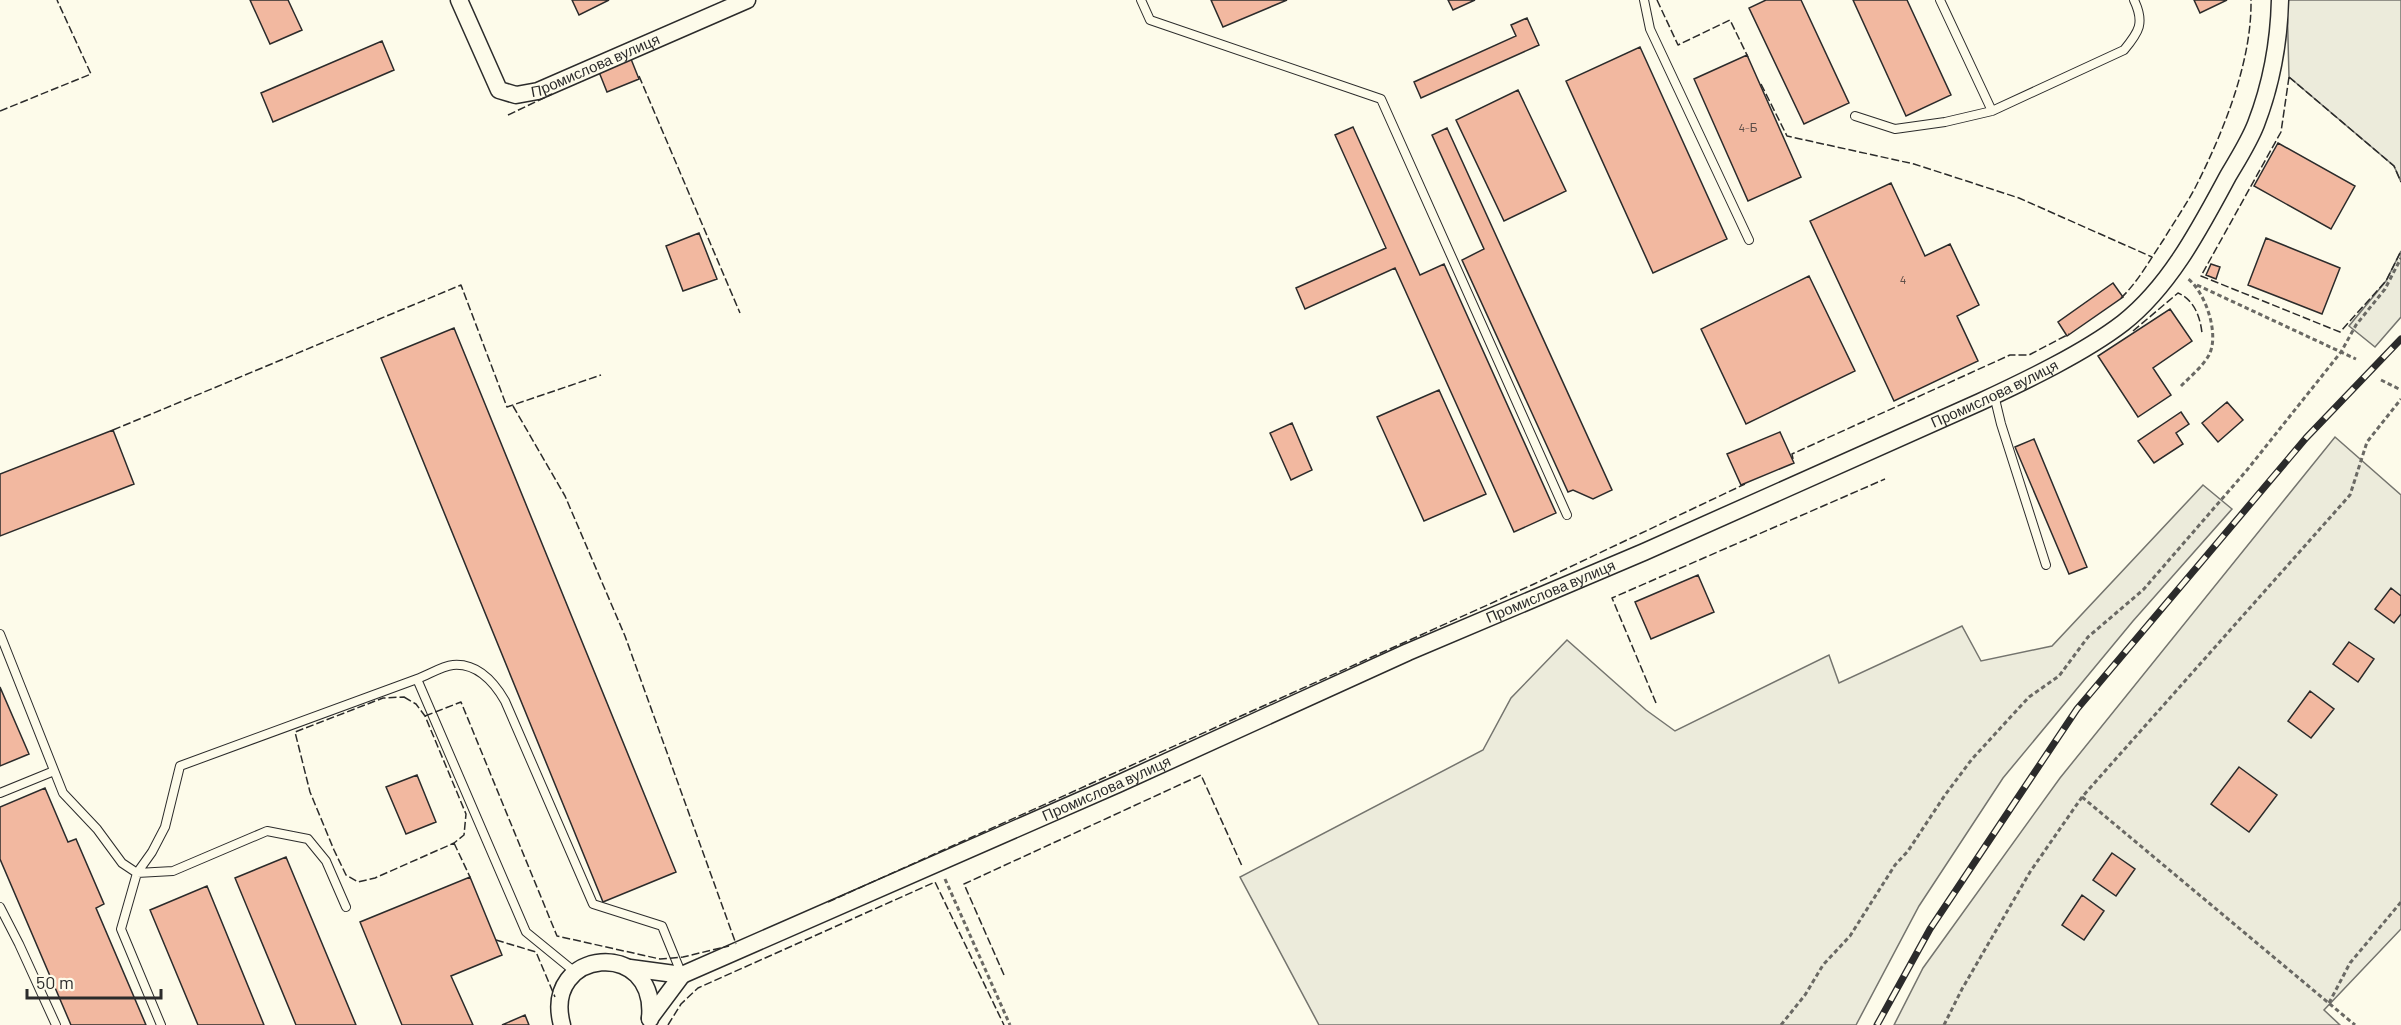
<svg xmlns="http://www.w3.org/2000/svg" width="2401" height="1025" font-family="Barlow,sans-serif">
	<rect width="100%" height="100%" fill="#fdfbea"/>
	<path fill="#ecebdb" stroke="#74746e" stroke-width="1.5" d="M2287 0H2401V182L2394 166 2289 77Z
		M2401 251V317L2375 347 2349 326 2386 281Z
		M2335 437 2401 495V929L2324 1010 2340 1025H1894L1923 968 2060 778Z
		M2203 485 2232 509 2133 621 2003 778 1919 906 1856 1025H1319L1240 877 1483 750 1511 698 1567 640 1646 710 1675 731 1829 655 1839 683 1962 626 1981 661 2052 646Z"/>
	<path fill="#f2b8a0" stroke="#2b2b2b" stroke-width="1.5" d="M250 0H288L302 30 270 44Z
		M572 0H609L579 15Z
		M1211 0H1287L1223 27Z
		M1448 0H1475L1453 10Z
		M1766 0H1801L1849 103 1804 124 1749 8Z
		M1853 0H1907L1951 95 1906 116Z
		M2194 0H2227L2200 13Z
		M1527 18 1539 45 1421 98 1414 82 1516 36 1511 25Z
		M382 41 394 70 273 122 261 93Z
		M1640 47 1727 239 1653 273 1566 81Z
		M1747 55 1801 177 1748 201 1694 79Z
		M631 59 639 79 607 92 599 72Z
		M1518 90 1566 191 1504 221 1456 120Z
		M1353 127 1420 275 1444 264 1556 513 1514 532 1395 268 1305 309 1296 288 1386 248 1335 135Z
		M1447 128 1612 490 1593 499 1573 490 1568 492 1462 260 1484 249 1432 135Z
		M2278 143 2355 186 2331 229 2254 186Z
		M1891 183 1925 256 1950 244 1979 305 1957 316 1978 361 1894 401 1810 221Z
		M699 233 717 279 683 291 666 246Z
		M2266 238 2340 268 2322 314 2248 285Z
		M2211 264 2220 267 2216 279 2206 275Z
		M1809 276 1855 371 1746 424 1701 329Z
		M2113 283 2123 297 2067 336 2058 322Z
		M2170 309 2192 341 2153 368 2171 395 2138 417 2098 356Z
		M454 328 676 872 603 902 381 358Z
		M1439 390 1486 494 1424 521 1377 417Z
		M2227 402 2243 420 2218 442 2202 423Z
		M2181 412 2189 424 2176 433 2183 444 2154 463 2138 441Z
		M1292 423 1312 470 1291 480 1270 433Z
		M113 430 134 484 0 536V474Z
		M1780 432 1794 463 1741 485 1727 454Z
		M2034 439 2087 567 2069 574 2015 447Z
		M1698 575 1714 612 1651 639 1635 602Z
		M2391 588 2401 596V614L2394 623 2375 609Z
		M2349 642 2374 659 2358 682 2333 664Z
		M0 687 29 754 0 766Z
		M2310 691 2334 709 2311 738 2288 721Z
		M2239 767 2277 795 2249 832 2211 804Z
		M417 775 436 822 406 834 386 787Z
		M45 788 68 842 76 839 104 904 96 908 146 1025H71L0 859V807Z
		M2112 853 2135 869 2116 896 2093 880Z
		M286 857 356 1025H296L235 878Z
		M470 877 502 955 451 976 473 1025H402L360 922Z
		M207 886 264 1025H198L150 910Z
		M2082 895 2104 911 2084 940 2062 925Z
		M525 1015 529 1025H502Z"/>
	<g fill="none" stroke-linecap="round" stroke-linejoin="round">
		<defs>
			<path id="lane" d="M1141 0 1150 20 1381 99 1567 515
				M1644 0 1650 29 1749 240
				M1940 0 1992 111 2124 50C2139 32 2145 23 2134 0
				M1855 116 1895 129 1945 122 1992 111
				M1994 395 2001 424 2046 565
				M0 634 63 793 97 829 122 863 137 873 173 871 267 831 308 839 326 861 346 907
				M417 679C428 675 442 666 453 665 477 663 494 682 505 701L593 904 662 926 682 975
				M0 793 54 771
				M0 907 19 944 56 1025
				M161 1025 121 929 137 873 152 852 165 827 180 766 417 679 526 932 575 972"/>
			<g id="street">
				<path id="s1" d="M459 0 499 90 516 95 538 91 747 0"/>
				<path id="s2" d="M630 968 682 975 1118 784 1408 652 1644 552 1980 402C2025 381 2084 353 2123 323 2170 286 2200 228 2228 176 2238 159 2249 142 2256 124 2271 85 2279 42 2280 0"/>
				<path d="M650 1018 682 975"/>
				<path d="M562 1025C541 948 658 937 650 1019"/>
			</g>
		</defs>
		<use href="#lane" stroke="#2b2b2b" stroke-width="10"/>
		<use href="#street" stroke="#2b2b2b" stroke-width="19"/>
		<path stroke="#6a6964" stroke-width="3" stroke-dasharray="4.5 3" stroke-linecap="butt" d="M2197 285 2356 359
			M2381 380 2401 390
			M2181 386C2190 377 2203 366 2209 355 2220 334 2205 291 2187 278
			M2082 797 2355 1025
			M945 879 1010 1025
			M2329 1003 2350 963 2401 902
			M1781 1025 1805 995 1823 965 1850 936 1895 865 1908 851 1945 795 1972 759 2029 697 2059 676 2088 637 2143 590 2247 470 2341 352 2356 325 2385 289 2401 258
			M1944 1025 1962 989 2030 872 2082 797 2350 495 2367 442 2401 399"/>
		<use href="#lane" stroke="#fdfbea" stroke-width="8"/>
		<use href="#street" stroke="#fdfbea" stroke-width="16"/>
		<defs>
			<path id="rail" d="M1877 1025 1930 929 2077 709 2306 438 2401 339"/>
		</defs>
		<use href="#rail" stroke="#2b2b2b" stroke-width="7"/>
		<use href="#rail" stroke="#fdfbea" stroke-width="4.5" stroke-dasharray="14" stroke-linecap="butt"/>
		<path stroke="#2b2b2b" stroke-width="1.5" stroke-dasharray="8 3" stroke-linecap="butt" d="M1657 0 1678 45 1730 20 1748 57
			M639 76 740 313
			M2289 77 2281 132 2201 276 2340 332 2386 281 2401 251
			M2289 77 2394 166 2401 182
			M1761 84 1787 136 1914 164 2019 198 2152 257
			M0 111 91 74 57 0
			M508 115 552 94
			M2121 298C2138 282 2151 258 2164 239 2174 222 2186 205 2195 188 2223 133 2252 62 2251 0
			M2133 331 2178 293C2194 300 2200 316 2202 333
			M513 406 565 496 625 636 736 944
			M113 430 461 285 507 407 601 375
			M1793 459 1792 454 2010 355H2029L2069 334
			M404 697 416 704 425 716 466 814 464 835 454 843 375 878 358 882 346 875 334 850 310 792 295 732 383 698Z
			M1656 703 1612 598 1885 479
			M425 716 461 702 557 936 660 959 683 957 729 946
			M454 843 470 877
			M828 902 1534 584 1745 484
			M496 940 536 952 555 997
			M1004 975 964 884 1201 775 1242 866
			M668 1025 681 1004 698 988 935 882 1004 1025"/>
	</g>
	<g text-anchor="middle" stroke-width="4.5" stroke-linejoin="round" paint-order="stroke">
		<g font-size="12" fill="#5d4e48">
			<text x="1748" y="132">4-Б</text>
			<text x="1903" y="284">4</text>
		</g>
		<g font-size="15" fill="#2b2b2b" stroke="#fdfbea">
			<text dy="5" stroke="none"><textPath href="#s1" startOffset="201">Промислова вулиця</textPath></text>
			<text dy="5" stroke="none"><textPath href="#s2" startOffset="1488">Промислова вулиця</textPath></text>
			<text dy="5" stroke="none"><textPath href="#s2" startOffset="1002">Промислова вулиця</textPath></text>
			<text dy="5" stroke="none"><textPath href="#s2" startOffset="516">Промислова вулиця</textPath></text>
		</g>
	</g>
	<path d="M27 989v9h134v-9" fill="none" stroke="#2b2b2b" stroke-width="3"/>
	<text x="36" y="989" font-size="18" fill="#2b2b2b" stroke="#fdfbea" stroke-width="4.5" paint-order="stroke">50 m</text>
</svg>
